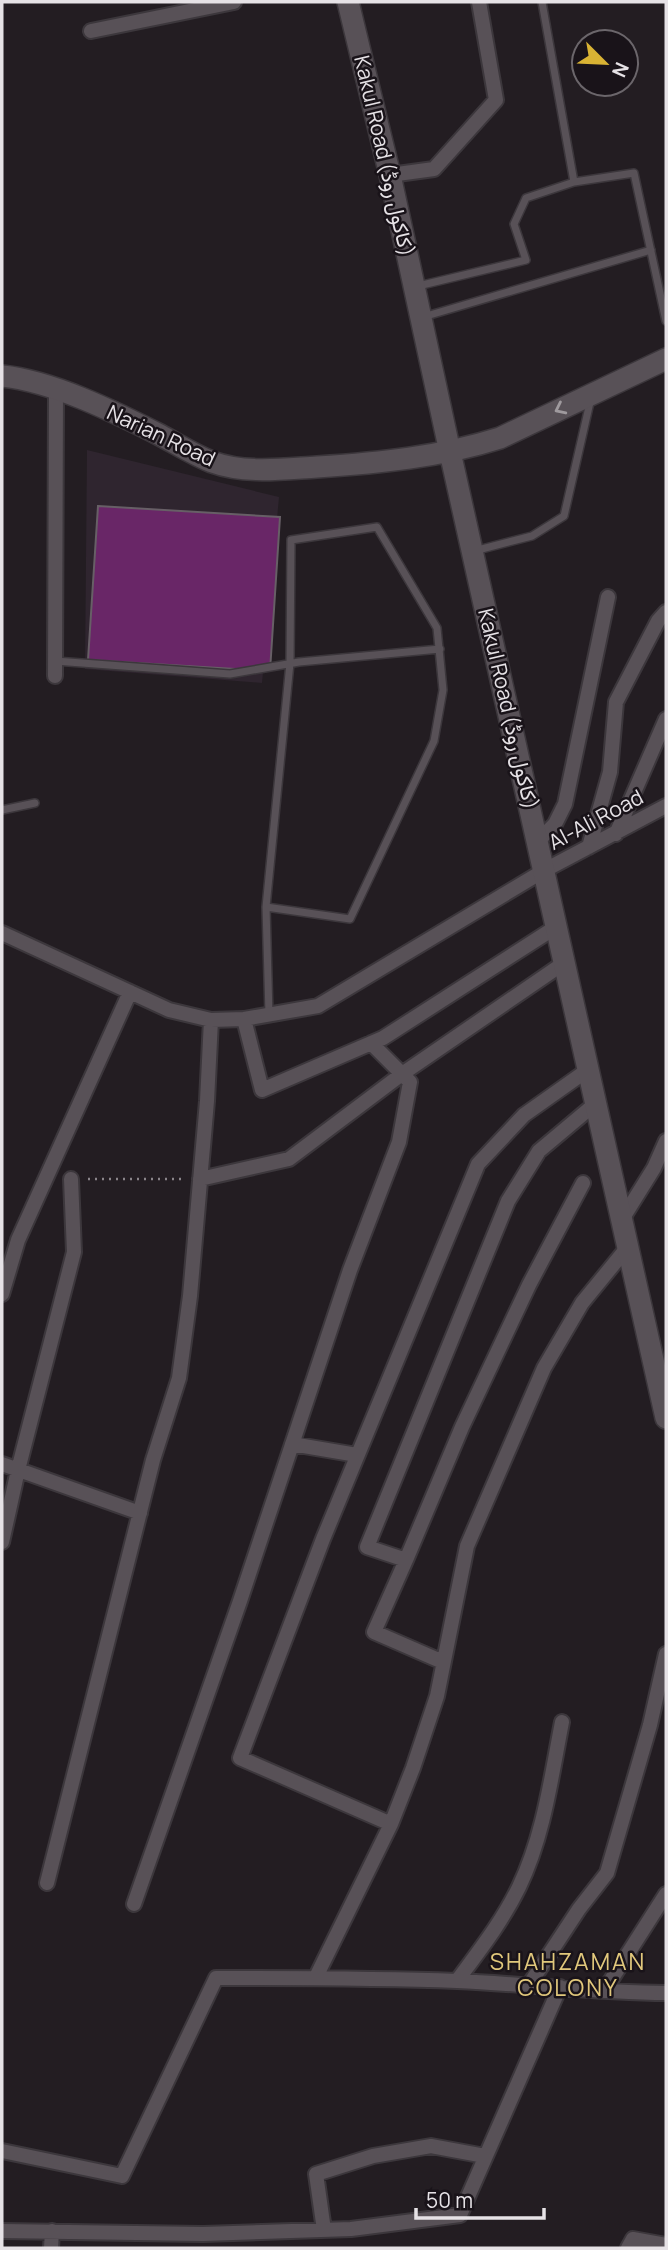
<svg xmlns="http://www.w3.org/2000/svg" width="668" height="2250" font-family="Manrope,Vazirmatn,sans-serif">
	<rect width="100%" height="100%" fill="#231d22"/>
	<path fill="#2f252f" d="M87 450 279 497 262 683 85 669Z"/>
	<path fill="#692667" stroke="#675f66" stroke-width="2" d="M98 506 280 517 270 671 88 660Z"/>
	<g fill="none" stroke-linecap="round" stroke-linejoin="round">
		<defs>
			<path id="lane" d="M542 2 574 182 634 173 666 321
				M418 286 526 260 514 224 526 198 574 182
				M423 317 651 250
				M474 551 532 536 564 516 591 398
				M55 661 230 674 299 662 440 649
				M2 810 35 803
				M266 907 290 663 291 540 377 527 437 628 443 690 434 741 350 919 266 907 269 1015"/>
			<path id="street" d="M91 31 234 2
				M390 175 434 169 496 100 479 2
				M55 676 56 390
				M616 834 666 719
				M538 841 555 824 565 804 608 597
				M589 847 610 772 616 702 658 621 666 612
				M2 933 169 1010 211 1020 244 1019 318 1006 545 870 666 806
				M244 1019 262 1090 383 1038 556 927
				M200 1179 289 1159 402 1074 564 963
				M621 1221 654 1168 666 1141
				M2 1294 18 1240 130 992
				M292 1444 357 1455
				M2 1464 140 1513
				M2 1542 18 1470 74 1252 71 1179
				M406 1560 462 1427 529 1285 583 1183
				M443 1662 374 1632 406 1560 367 1547 508 1201 539 1151 595 1104
				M391 1824 240 1758 323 1539 478 1164 524 1115 589 1069
				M47 1883 153 1460 179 1378 190 1296 207 1101 211 1020
				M134 1904 240 1601 350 1270 399 1142 410 1082 371 1043
				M316 1977 391 1824 413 1768 437 1696 467 1546 544 1368 582 1303 627 1248
				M457 1981C479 1951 502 1922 519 1887 544 1835 551 1778 562 1722
				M529 1985 579 1909 607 1873 650 1725 666 1654
				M604 1991 666 1894
				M2 2151 122 2176 216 1978C296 1978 377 1978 457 1981 527 1984 596 1993 666 1993
				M324 2230 316 2174 373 2156 431 2146 485 2156
				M2 2231 203 2234 351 2229 460 2215 560 1987
				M51 2248 52 2231
				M628 2248 633 2239 666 2245"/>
			<path id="secondary" d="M348 2 390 175 450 452 666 1418
				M2 376C52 381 115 412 160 435 177 444 194 455 212 462 245 474 282 469 317 467 379 463 440 457 500 438L666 359"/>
		</defs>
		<use href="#lane" stroke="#3c373c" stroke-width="10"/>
		<use href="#street" stroke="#3c373c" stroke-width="18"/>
		<use href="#secondary" stroke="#3c373c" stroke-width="24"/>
		<path stroke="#8a858a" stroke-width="2.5" stroke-dasharray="2 5" stroke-linecap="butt" d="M88 1179H186"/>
		<use href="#lane" stroke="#585157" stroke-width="7"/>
		<use href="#street" stroke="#585157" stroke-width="14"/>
		<use href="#secondary" stroke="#585157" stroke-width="21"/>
	</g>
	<defs><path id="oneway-chevron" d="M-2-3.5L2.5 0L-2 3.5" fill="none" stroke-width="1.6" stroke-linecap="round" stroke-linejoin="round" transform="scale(1.75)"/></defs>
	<use stroke="#9f9a9e" href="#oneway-chevron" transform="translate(560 409) rotate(154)"/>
	<g text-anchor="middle" stroke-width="5" stroke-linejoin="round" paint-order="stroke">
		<g font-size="21" fill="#e6e2e6" stroke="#191319">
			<text transform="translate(384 156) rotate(77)" y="7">Kakul Road (کاکول روڈ)</text>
			<text transform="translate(161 436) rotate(25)" y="7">Narian Road</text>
			<text transform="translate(508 709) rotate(77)" y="7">Kakul Road (کاکول روڈ)</text>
			<text transform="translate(596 820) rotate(-28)" y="7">Al-Ali Road</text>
		</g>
		<g font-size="23" letter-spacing="2" fill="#e1c87c" stroke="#191319">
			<text x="568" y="1970">SHAHZAMAN<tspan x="568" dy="26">COLONY</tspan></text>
		</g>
	</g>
	<rect width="668" height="2250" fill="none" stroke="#e6e2e6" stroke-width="7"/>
	<g transform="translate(605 63) rotate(114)"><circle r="33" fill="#191319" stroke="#6b666b" stroke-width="2"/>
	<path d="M0-5L12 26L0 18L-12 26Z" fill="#d9b334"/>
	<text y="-10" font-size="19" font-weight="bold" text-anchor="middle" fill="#e6e2e6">N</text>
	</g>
	<path d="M416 2208v10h128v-10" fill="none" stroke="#e6e2e6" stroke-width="3.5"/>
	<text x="426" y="2208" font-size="21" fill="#e6e2e6" stroke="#191319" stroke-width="5" paint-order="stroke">50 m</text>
</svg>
